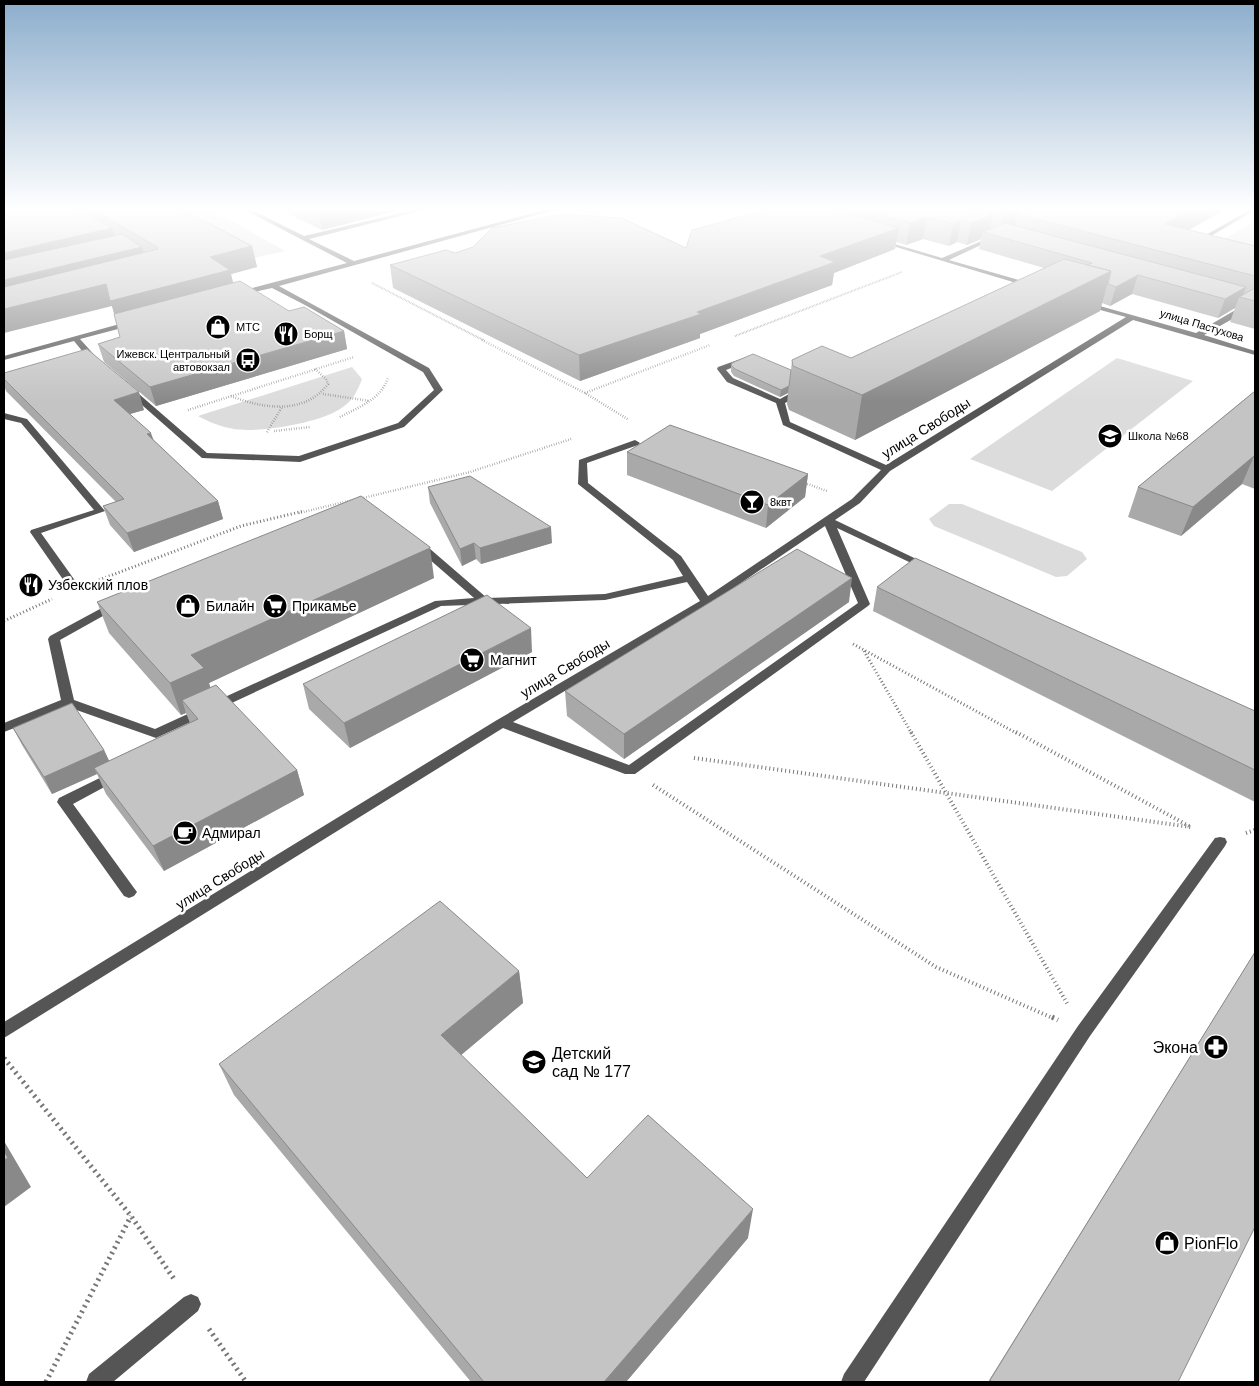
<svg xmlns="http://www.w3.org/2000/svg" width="1259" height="1386" font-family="Helvetica,sans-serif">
	<rect width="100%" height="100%" fill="#fff"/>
	<path fill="#dcdcdc" d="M149 208H209L285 251 245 260Z
		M1255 221V265L1203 251Z
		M1117 358 1193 381 1052 491 970 459Z
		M352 367 362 379C358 390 353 400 343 407 322 423 259 433 234 429 221 427 209 422 198 416Z
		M949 504H962L1082 552 1087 559 1067 576 1056 577 934 526 929 519Z"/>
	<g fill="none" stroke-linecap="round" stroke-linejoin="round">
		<path stroke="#777" stroke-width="2" stroke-dasharray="0.5 1" stroke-linecap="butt" d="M584 217 614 208
			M372 283 485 341
			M735 336 902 272"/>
		<path stroke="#777" stroke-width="2.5" stroke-dasharray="0.5 2" stroke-linecap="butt" d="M482 340 585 393 629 420
			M585 393 710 345
			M323 394 370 401
			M231 396C263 409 305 415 328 384L326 379 315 369
			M188 410 354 357
			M340 417C359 407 382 399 388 377
			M274 431 310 427
			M267 432 282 407
			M805 483 827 491
			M359 499 470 472 571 439
			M299 513 353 500"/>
		<path stroke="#777" stroke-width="3" stroke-dasharray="1 2.5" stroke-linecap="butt" d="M99 580 241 526 304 511
			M4 621 52 599
			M853 644 1018 734
			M864 651 912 734"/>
		<path stroke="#777" stroke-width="4" stroke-dasharray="1 3" stroke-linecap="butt" d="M911 732 1068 1005
			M1016 732 1189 826
			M694 758 1191 827
			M653 785 936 967 1055 1019
			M1246 833 1255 830"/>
		<path stroke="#777" stroke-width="5" stroke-dasharray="2 4" stroke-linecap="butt" d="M1052 1017 1058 1020
			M4 1058 131 1216 174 1279
			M209 1329 246 1382
			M46 1382 131 1216"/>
		<path fill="#555" fill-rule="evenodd" d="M241 208H248L304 236 422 208H432L309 239 354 261 552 208H562L279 286 429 368 443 390 404 427 300 462 202 458 125 390 132 388 207 453 299 456 398 423 434 390 423 372 305 305 272 288 237 296V292L347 263Z
			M1249 210 1254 211 1197 244 1192 243Z
			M993 236 998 237 949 260 1033 284V288L876 241 881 240 942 258Z
			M1082 301 1196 333 1244 305H1250V309L1204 335 1255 351V355L1133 320 890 471 860 503 835 520 933 567 928 570 924 569 837 528 870 604 868 606 635 774H625L503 728 4 1038V1022L497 720 700 601 687 582 605 600 441 606 156 738 68 707 4 732V723L61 700 48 639 50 636 111 603H119L121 605 119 607 60 640 74 700 155 729 435 601 474 598 414 546V542H422L487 598 605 594 683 576 673 560 578 484 579 460 635 440 640 443 638 445 587 463 588 483 681 556 708 596 852 499 881 470 783 425 776 403 727 382 717 369 718 367 746 357 750 359 749 361 726 370 733 378 780 399 800 388H806V392L785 403 790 422 886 465 1126 317 1082 305ZM825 526 858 603 629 765 513 722 710 604Z
			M134 320H137V324L80 339 98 359V363H92L74 341 4 360V356Z
			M4 413 27 419 105 511 41 533 81 589 79 591H71L30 532 31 530 94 510 21 423 4 419Z
			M116 770 121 772 123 775 121 778 73 804 134 888 137 892 134 896 129 898 124 896 57 802 59 798Z
			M1220 837 1225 838 1227 842 1225 846 1090 1036 864 1382H841L844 1374 1078 1026 1215 838Z
			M191 1294 198 1297 201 1304 198 1311 113 1382H86L89 1374 184 1297Z"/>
	</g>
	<path fill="#a9a9a9" d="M4 208H179L252 246 257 267 231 274 233 283 289 311 344 331 347 349 156 406 104 362 98 344 120 337 112 306Z
		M276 208H395L396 211 322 230Z
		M773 208H1228L1188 230 1255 246V329L1230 322 1235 308 1218 318 1132 294 1110 306 1102 303 1100 311 855 440 789 410 787 404 788 393 780 397 734 376 731 372V365L791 370 792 360 851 358 1044 268 979 249 981 239 967 245 957 242 949 246 923 239 906 245 896 242 895 249 834 273 832 285 700 334V338L580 381 393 288 390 265 455 253 686 248Z
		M4 373 144 410 130 414 153 440 218 501 223 519 134 552 110 525 103 506 116 502 6 391 4 385Z
		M1255 391V489L1242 484 1181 536 1128 517 1138 487Z
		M627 452 808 474 805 497 766 528 627 475Z
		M428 487 552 543 481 564 476 559 462 566 430 503Z
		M434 578 209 683 210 687 297 770 304 795 164 871 106 794 97 774 52 794 22 745 13 728 104 750 109 761 190 723 186 713 181 715 109 633 97 602Z
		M877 587 1255 711V802L873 611Z
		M849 602 624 759 567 716 565 691Z
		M532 652 350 748 309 709 303 684Z
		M1255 952 1178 1382H988Z
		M519 971 523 1003 461 1055 587 1178 748 1238 626 1382H471L234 1095 219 1064Z"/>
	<path fill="#898989" d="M339 208H395L396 211 322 230 319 213Z
		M1011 208H1020L1019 214H1017L1014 226 1000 232 1005 210Z
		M1196 208H1228L1158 247 1165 224Z
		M993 214 989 233 983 232 981 239 967 245 971 223Z
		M927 217 923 239 906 245 910 223Z
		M961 220 957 242 949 246 953 224Z
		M112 228 118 248 4 276V253Z
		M899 228 895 249 834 273 832 285 700 334V338L580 381 579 355 697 312 820 256Z
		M252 246 257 267 231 274 235 291 117 323 112 306 4 333V309Z
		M142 247 148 267 4 303V280Z
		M1111 271 1100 311 855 440 862 395Z
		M1138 275 1132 294 1110 306 1116 287Z
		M1246 287 1242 298 1239 297 1235 308 1218 318 1225 299Z
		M344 331 347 349 156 406 150 387Z
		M789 386 788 393 780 397 781 390Z
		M139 392 144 410 119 417 114 400Z
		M151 433 157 450 147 434Z
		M1254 456 1242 484 1181 536 1193 507Z
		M808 474 805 497 766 528 768 505Z
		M218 501 223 519 134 552 127 533Z
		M551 527 552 543 481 564 480 548Z
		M474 543 476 559 462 566 460 549Z
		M430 547 434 578 209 683 214 700H182L186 713 181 715 170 683 191 655Z
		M852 578 849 602 624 759V734Z
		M531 628 532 652 350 748 344 723Z
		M104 750 112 767 94 768 97 774 52 794 44 777Z
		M297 770 304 795 164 871 153 846Z
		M519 971 523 1003 448 1066 441 1035Z
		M4 1141 31 1187 4 1207Z
		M753 1209 748 1238 626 1382H604Z"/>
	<path fill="#c4c4c4" stroke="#898989" d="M4 208H76L112 228 4 253Z
		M90 208H179L252 246 210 257 230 270 110 301 106 284 4 309V287L158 249 157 247Z
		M308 208H339L319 213Z
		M773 208H830L899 228 820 256 835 262 697 312 701 314 579 355 390 265 446 250 455 253 473 247 492 228 561 214 622 218 686 248 692 230Z
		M856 208H969L993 214 971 223 961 220 953 224 927 217 910 223Z
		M995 208H1011L1005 210Z
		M1030 208H1196L1165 224 1255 246V276L1017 214Z
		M1005 223 1246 287 1225 299 1138 275 1116 287 1108 284 1111 271 1087 265 1092 263 983 232Z
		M122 234 142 247 4 280V260Z
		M1064 259 1111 271 862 395 793 366 792 360 822 346 851 358Z
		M240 281 289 311 304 307 344 331 150 387 98 344 120 337 114 314Z
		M1255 288V301L1239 297Z
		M87 349 139 392 114 400 151 433 147 434 218 501 127 533 103 506 124 499 4 379V373Z
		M753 354 791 370 789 386 781 390 735 369 731 365 732 363Z
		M1255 391V456H1254L1193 507 1138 487Z
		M670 425 808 474 768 505 627 452Z
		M470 476 551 527 480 548 474 543 460 549 428 487Z
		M361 496 430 547V548L191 655 204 668 170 683 97 602Z
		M797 549 852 578 624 734 565 691Z
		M915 558 1255 711V770L877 587Z
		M487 595 531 628 344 723 303 684Z
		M216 685 297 770 153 846 94 768 198 719 182 700Z
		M72 703 104 750 44 777 13 728Z
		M440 901 519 971 441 1035 587 1178 648 1115 753 1209 604 1382H484L219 1064Z
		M1255 952V1227L1178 1382H992L990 1380Z
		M4 1151 8 1158 4 1160Z"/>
	<linearGradient id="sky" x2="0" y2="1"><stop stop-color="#8cadcc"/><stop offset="0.52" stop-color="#fff"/><stop offset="1" stop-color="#fff" stop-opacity="0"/></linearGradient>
	<rect width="1259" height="402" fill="url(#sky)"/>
	<defs>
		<symbol id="shop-disc" viewBox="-11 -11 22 22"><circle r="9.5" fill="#000" stroke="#fff"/><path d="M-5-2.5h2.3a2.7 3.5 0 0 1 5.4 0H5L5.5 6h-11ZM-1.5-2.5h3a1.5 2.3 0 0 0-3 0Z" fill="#fff"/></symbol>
		<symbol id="restaurant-disc" viewBox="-11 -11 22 22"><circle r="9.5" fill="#000" stroke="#fff"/><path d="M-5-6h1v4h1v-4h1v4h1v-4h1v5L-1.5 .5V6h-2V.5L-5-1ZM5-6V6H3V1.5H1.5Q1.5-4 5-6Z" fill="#fff"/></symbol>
		<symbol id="bus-disc" viewBox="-11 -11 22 22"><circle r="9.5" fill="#000" stroke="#fff"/><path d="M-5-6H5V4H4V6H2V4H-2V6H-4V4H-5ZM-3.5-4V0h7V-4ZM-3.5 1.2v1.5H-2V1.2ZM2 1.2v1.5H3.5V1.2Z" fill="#fff"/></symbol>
		<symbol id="school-disc" viewBox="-11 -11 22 22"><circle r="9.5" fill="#000" stroke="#fff"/><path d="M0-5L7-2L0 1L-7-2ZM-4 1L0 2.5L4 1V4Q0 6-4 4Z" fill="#fff"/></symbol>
		<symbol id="bar-disc" viewBox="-11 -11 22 22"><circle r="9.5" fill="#000" stroke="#fff"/><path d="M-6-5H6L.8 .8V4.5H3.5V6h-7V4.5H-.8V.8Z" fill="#fff"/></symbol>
		<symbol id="supermarket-disc" viewBox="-11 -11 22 22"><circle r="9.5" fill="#000" stroke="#fff"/><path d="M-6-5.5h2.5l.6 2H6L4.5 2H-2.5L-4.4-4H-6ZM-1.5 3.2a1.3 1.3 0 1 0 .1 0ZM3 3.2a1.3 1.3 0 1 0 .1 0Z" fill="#fff"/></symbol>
		<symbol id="cafe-disc" viewBox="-11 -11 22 22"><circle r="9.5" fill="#000" stroke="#fff"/><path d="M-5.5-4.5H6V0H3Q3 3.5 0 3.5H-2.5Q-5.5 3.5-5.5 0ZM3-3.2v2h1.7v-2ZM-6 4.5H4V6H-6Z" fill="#fff"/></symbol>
		<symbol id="pharmacy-disc" viewBox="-11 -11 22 22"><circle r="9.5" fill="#000" stroke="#fff"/><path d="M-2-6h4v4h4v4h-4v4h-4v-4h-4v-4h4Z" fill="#fff"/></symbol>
	</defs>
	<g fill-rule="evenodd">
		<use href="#shop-disc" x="204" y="313" width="28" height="28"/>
		<use href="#restaurant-disc" x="272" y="320" width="28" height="28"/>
		<use href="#bus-disc" x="234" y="346" width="28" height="28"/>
		<use href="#school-disc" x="1096" y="422" width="28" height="28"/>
		<use href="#bar-disc" x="738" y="488" width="28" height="28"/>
		<use href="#restaurant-disc" x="17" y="571" width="28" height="28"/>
		<use href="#shop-disc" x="174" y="592" width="28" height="28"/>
		<use href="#supermarket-disc" x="261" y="592" width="28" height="28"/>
		<use href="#supermarket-disc" x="458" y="646" width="28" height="28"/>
		<use href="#cafe-disc" x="171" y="819" width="28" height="28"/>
		<use href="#pharmacy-disc" x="1202" y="1033" width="28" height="28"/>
		<use href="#school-disc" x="520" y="1048" width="28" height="28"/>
		<use href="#shop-disc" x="1153" y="1229" width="28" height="28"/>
	</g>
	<g text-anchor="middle" stroke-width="5" stroke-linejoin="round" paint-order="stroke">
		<g font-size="11" fill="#000" stroke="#fff">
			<text transform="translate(1202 325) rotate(17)" y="4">улица Пастухова</text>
		</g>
		<g font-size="11" fill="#000" stroke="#fff" text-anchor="start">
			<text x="236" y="331">МТС</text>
			<text x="304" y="338">Борщ</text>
			<text x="230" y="358" text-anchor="end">Ижевск. Центральный<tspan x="230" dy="13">автовокзал</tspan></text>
			<text x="1128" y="440">Школа №68</text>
			<text x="770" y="506">8квт</text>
		</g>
		<g font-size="14" fill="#000" stroke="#fff">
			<text transform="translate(926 428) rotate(-32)" y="5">улица Свободы</text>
			<text transform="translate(565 668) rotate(-31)" y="5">улица Свободы</text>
			<text transform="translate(220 879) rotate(-32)" y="5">улица Свободы</text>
		</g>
		<g font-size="14" fill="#000" stroke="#fff" text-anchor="start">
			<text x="48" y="590">Узбекский плов</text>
			<text x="206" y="611">Билайн</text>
			<text x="292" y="611">Прикамье</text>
			<text x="490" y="665">Магнит</text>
			<text x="202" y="838">Адмирал</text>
		</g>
		<g font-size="16" fill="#000" stroke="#fff" text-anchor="start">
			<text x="1198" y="1053" text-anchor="end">Экона</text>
			<text x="552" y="1059">Детский<tspan x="552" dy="18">сад № 177</tspan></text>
			<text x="1184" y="1249">PionFlo</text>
		</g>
	</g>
	<rect width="1259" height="1386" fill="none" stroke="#000000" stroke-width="10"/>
</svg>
